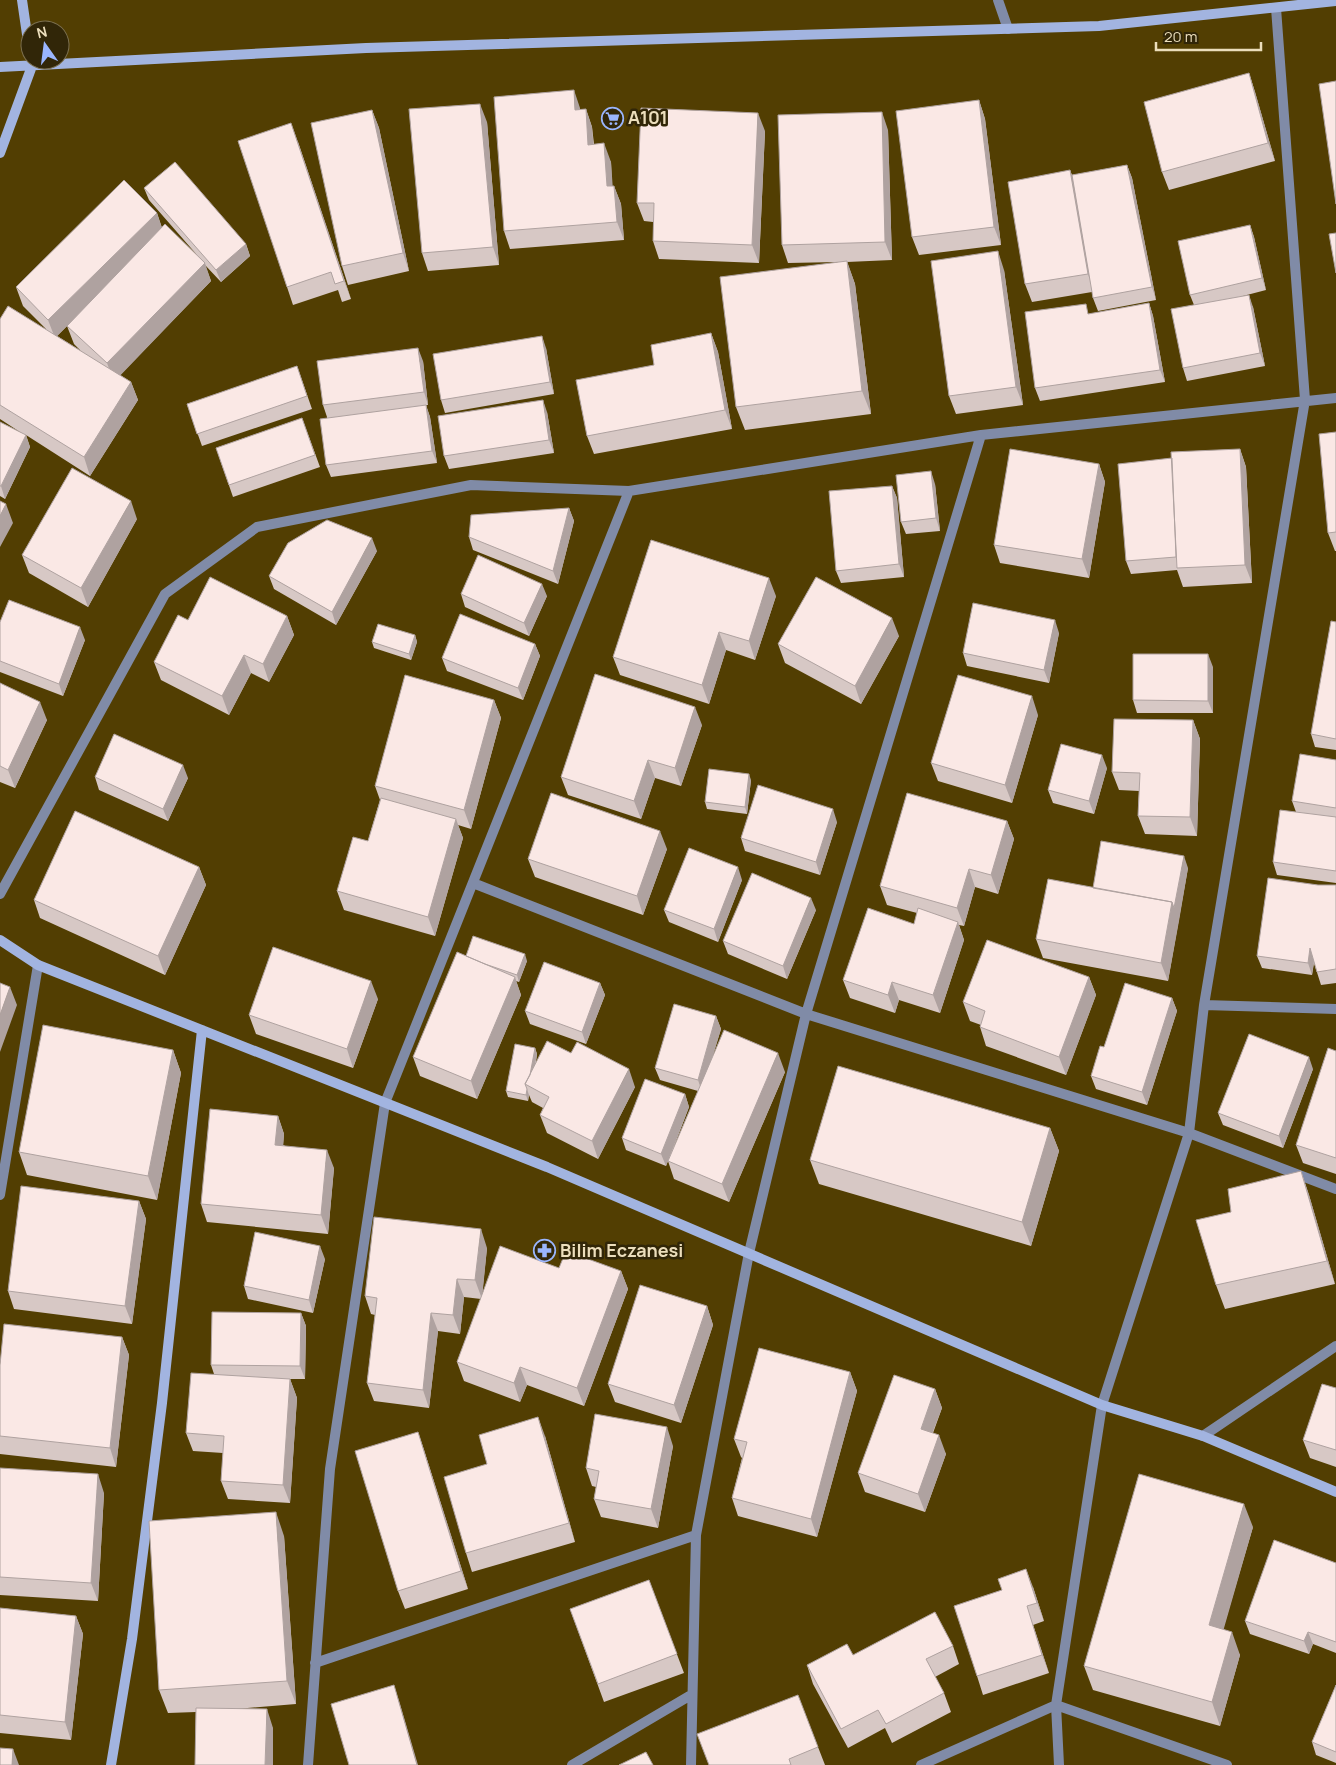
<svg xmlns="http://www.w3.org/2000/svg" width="1336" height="1765" font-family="Manrope,sans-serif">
	<rect width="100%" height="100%" fill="#523e02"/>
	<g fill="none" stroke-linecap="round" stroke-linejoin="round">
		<path stroke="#808ba7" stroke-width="10" d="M998 0 1008 29"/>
		<path stroke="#808ba7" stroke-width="10" d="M1276 8 1305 400 1204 1005 1336 1009
			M629 491 981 435 1336 398
			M473 883 806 1014 1189 1133 1336 1189
			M0 894 165 594 257 527 471 485 629 491 385 1103 330 1469 308 1765
			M0 1195 38 965
			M1203 1436 1336 1346
			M315 1663 696 1535
			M572 1765 691 1695
			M691 1765 696 1535 749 1253 806 1014 981 435
			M921 1765 1056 1705 1102 1405 1189 1133 1204 1005
			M1059 1765 1056 1705 1227 1765"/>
		<path stroke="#a2b4e0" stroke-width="10" d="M22 0 30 55
			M0 67 366 48 1099 26 1336 1
			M0 153 32 66 31 61
			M0 940 38 965 547 1167 1102 1405 1203 1436 1336 1492
			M111 1765 132 1639 162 1403 202 1030"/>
	</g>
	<path fill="#d7c8c5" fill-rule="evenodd" d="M1249 73 1255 92 1275 161 1169 190 1162 172Z
		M979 100 985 119 1001 245 919 255 912 237Z
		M580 109H586L592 127 594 144 611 162 612 186H614L621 204 624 240 510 249 504 231Z
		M372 110 379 128 409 271 348 285 342 266Z
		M487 122 499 265 428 271 422 253Z
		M888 130 892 260 847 262 855 284 871 414 745 430 736 407 838 262 788 263 782 245Z
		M765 131 759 263 659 259 653 241V222L644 221 637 203Z
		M298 142 351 299 342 302 338 290 293 305 287 287Z
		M1127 165 1132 178 1156 300 1098 311 1093 298 1092 292 1032 302 1025 284 1070 170 1072 175Z
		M144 188 246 244 250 256 221 282 205 265 211 281 120 375 131 382 138 400 90 476 26 435 30 447 5 499 0 496V422L23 434 0 419V319L46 329 23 306 16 287 157 213 162 228 197 255 149 200ZM67 326 74 344 81 351 57 336Z
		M1250 225 1254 237 1266 290 1243 296 1253 307 1265 366 1187 381 1183 368 1194 305 1190 295Z
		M1004 270 1023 405 956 414 949 396Z
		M1149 303 1153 316 1165 382 1040 401 1035 388 1090 314Z
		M711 333 718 352 732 429 594 454 587 436 654 365Z
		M546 348 554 394 445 413 441 400Z
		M423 361 428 405H426L430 417 437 463 331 477 326 465 327 417 323 405Z
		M297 366 312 409 202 446 187 404Z
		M547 412 554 453 449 469 444 456Z
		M302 418 320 467 233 497 216 448Z
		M1336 432V551H1335L1328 533Z
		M1240 449 1246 467 1252 583 1183 587 1177 570 1131 574 1126 561 1172 458Z
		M1099 464 1105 482 1089 578 1000 563 994 545Z
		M935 484 940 531 906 534 901 522Z
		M892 486 897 498 904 577 841 583 836 571Z
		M569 508 574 521 558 584 473 550 469 537Z
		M137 519 88 607 29 573 22 555Z
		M377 551 336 625 274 589 269 576Z
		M461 594 547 596 529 636 465 607Z
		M776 596 755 660 726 650 709 704 620 675 613 657Z
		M287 616 294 635 269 682 251 673 229 715 161 680 154 662 188 620Z
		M0 622 85 640 63 696 0 672Z
		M1336 622V750L1315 747 1311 734Z
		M1059 633 1049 683 967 666 963 653Z
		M415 635 417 642 411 660 374 648 372 642Z
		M899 636 861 704 785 663 778 644Z
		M535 644 540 656 523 700 447 671 442 658Z
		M1213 667V713H1137L1133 700Z
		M0 683 47 720 15 788 0 782Z
		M494 700 501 718 471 829 458 825 463 838 435 936 344 910 337 891 368 841 380 800 375 786Z
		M1038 715 1012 803 938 781 931 763Z
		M1193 720 1200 739 1197 836 1145 834 1138 816 1139 791 1119 790 1112 772Z
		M702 725 681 786 655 778 641 819 568 795 561 777Z
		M1336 760V883L1277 875 1273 862 1296 812 1292 801Z
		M1107 768 1094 814 1053 803 1048 790Z
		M95 777 188 778 168 821 99 790Z
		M751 780 747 814 707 809 705 802Z
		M1007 821 1014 839 998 894 975 887 964 926 959 925 964 940 940 1013 899 1000 895 1013 850 998 843 980 914 924 917 913 887 905 880 886Z
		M837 822 820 875 745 851 741 838Z
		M667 849 643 915 535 877 528 859Z
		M199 867 206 885 165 975 40 918 34 900Z
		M1188 868 1168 981 1043 958 1036 939 1093 888Z
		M742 880 718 942 669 922 664 910Z
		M1318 885H1336V983L1321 985 1314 963 1312 975 1262 968 1257 956Z
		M816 910 787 979 728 954 723 941Z
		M466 956 527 961 519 982 516 981 521 995 477 1099 420 1076 413 1057Z
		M1089 977 1096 995 1066 1075 986 1046 980 1027 981 1025 970 1021 963 1002Z
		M600 983 605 995 586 1044 530 1024 525 1011Z
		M1172 998 1177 1011 1147 1105 1096 1089 1091 1076 1104 1047Z
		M378 999 353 1068 256 1034 249 1015Z
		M716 1016 721 1029 713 1055 785 1072 729 1202 674 1179 668 1161 666 1166 626 1150 622 1138 685 1094 689 1107 673 1149 698 1091 660 1080 655 1068Z
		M535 1048 537 1054 536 1063 635 1087 598 1159 547 1133 540 1115 543 1108 532 1102 529 1095 528 1101 508 1097 506 1091Z
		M173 1050 181 1073 157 1200 27 1175 19 1152Z
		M1336 1051V1174L1303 1163 1296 1145Z
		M1313 1069 1283 1148 1223 1125 1218 1113Z
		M278 1116 284 1134 283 1145 334 1168 328 1234 207 1222 201 1204Z
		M1050 1128 1059 1151 1031 1246 819 1184 810 1160Z
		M1301 1171 1309 1195 1335 1284 1225 1309 1216 1285 1231 1212Z
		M139 1201 146 1219 132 1324 14 1309 8 1291Z
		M487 1248 482 1295 559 1268 621 1271 628 1289 584 1406 527 1385 520 1402 464 1381 457 1362 481 1299 464 1297 460 1334 438 1331 429 1408 374 1401 367 1383 375 1315 371 1314 365 1296Z
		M325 1259 313 1313 248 1299 244 1286Z
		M707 1306 713 1325 681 1423 615 1402 608 1384Z
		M301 1313 306 1326 305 1379H277H290L297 1398 290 1503 228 1499 221 1481 223 1453 193 1451 186 1433 214 1374 211 1365Z
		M122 1337 129 1355 116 1467 0 1454V1365Z
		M850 1372 857 1391 817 1537 738 1516 732 1498 742 1458 741 1457 734 1439Z
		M1336 1388V1467L1310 1458 1303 1440Z
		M935 1389 942 1408 933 1433 946 1454 925 1512 865 1492 858 1473Z
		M418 1432 424 1450 468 1589 405 1609 398 1591Z
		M545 1436 575 1542 472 1572 466 1553 487 1464Z
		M673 1446 658 1528 601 1517 594 1499 596 1487 592 1486 586 1468Z
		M0 1468 104 1493 98 1601 0 1595Z
		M1253 1527 1223 1629 1240 1655 1220 1726 1093 1690 1084 1666Z
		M284 1536 296 1704 236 1709 273 1728V1765H195L196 1712 168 1713 159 1690Z
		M1336 1563V1653L1313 1644 1309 1654 1250 1634 1245 1621Z
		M649 1580 684 1673 604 1702 570 1609Z
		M1033 1587 1044 1621 1033 1625 1049 1673 983 1695 977 1676Z
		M0 1608 76 1616 83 1634 71 1740 0 1733Z
		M953 1646 959 1664 935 1677 944 1693 951 1712 892 1743 885 1728 848 1748 813 1684 807 1665 853 1655Z
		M1336 1685V1763L1316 1755 1312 1742Z
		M818 1747 825 1765H708Z"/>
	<path fill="#afa2a0" d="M1249 73 1255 92 1275 161 1268 143Z
		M574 90 580 108 582 128 575 110Z
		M979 100 985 119 1001 245 994 227Z
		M480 104 487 122 499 265 493 247Z
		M586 109 592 127 595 163 588 145Z
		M372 110 379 128 409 271 403 253Z
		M882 112 888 130 892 260 885 242Z
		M758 113 765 131 759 263 752 245Z
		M291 123 298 142 351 299 344 281Z
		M604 143 611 162 614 205 607 186Z
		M1127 165 1132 178 1156 300 1152 287Z
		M1070 170 1076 188 1094 292 1088 274Z
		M614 186 621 204 624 240 617 222Z
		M157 213 163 231 55 338 48 320Z
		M1250 225 1254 237 1266 290 1262 278Z
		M246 244 250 256 221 282 216 270Z
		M998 251 1004 270 1023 405 1016 387Z
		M847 261 855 284 871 414 862 391Z
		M205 263 211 281 114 382 107 363Z
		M1249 295 1253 307 1265 366 1260 353Z
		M1149 303 1153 316 1165 382 1160 370Z
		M711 333 718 352 732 429 725 410Z
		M542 336 546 348 554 394 550 382Z
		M418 348 423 361 428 405 424 392Z
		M131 382 138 400 90 476 84 457Z
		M543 400 547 412 554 453 549 440Z
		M426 405 430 417 437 463 432 451Z
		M26 435 30 447 5 499 1 486Z
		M1240 449 1246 467 1252 583 1245 565Z
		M1099 464 1105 482 1089 578 1082 559Z
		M931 471 935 484 940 531 936 518Z
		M892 486 897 498 904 577 899 564Z
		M131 501 137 519 88 607 81 588Z
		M6 504 13 523 0 547V516Z
		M569 508 574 521 558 584 553 571Z
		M372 538 377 551 336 625 332 612Z
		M769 578 776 596 755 660 749 641Z
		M542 584 547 596 529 636 524 623Z
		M287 616 294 635 269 682 263 664Z
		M892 618 899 636 861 704 855 686Z
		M1055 620 1059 633 1049 683 1044 670Z
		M80 627 85 640 63 696 59 684Z
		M719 632 726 650 709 704 702 685Z
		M415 635 417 642 411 660 409 654Z
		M535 644 540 656 523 700 518 688Z
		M1208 654 1213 667V713L1208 701Z
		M244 655 251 673 229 715 222 696Z
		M1032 696 1038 715 1012 803 1005 785Z
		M494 700 501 718 471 829 464 810Z
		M40 702 47 720 15 788 8 770Z
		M695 707 702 725 681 786 675 768Z
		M1193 720 1200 739 1197 836 1190 817Z
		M1102 755 1107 768 1094 814 1089 801Z
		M648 760 655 778 641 819 634 801Z
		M183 765 188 778 168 821 163 809Z
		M749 774 751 780 747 814 745 807Z
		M833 809 837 822 820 875 816 862Z
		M456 819 463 838 435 936 428 917Z
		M1007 821 1014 839 998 894 991 875Z
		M660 831 667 849 643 915 637 896Z
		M1184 856 1188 868 1179 921 1174 908Z
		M199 867 206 885 165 975 158 956Z
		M738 867 742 880 718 942 714 929Z
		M969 869 975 887 964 926 957 908Z
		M811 898 816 910 787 979 783 966Z
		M1172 902 1179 921 1168 981 1161 963Z
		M958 922 964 940 940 1013 933 995Z
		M1310 948 1314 961 1312 975 1308 963Z
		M525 954 527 961 519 982 517 975Z
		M515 977 521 995 477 1099 471 1081Z
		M1089 977 1096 995 1066 1075 1059 1057Z
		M371 981 378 999 353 1068 347 1049Z
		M892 982 899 1000 895 1013 888 995Z
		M600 983 605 995 586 1044 582 1032Z
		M10 987 17 1005 0 1052V1015Z
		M1172 998 1177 1011 1147 1105 1142 1092Z
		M716 1016 721 1029 702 1092 698 1080Z
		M535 1048 537 1054 531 1087 527 1085Z
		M173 1050 181 1073 157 1200 148 1176Z
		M778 1053 785 1072 729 1202 722 1184Z
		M1309 1057 1313 1069 1283 1148 1279 1136Z
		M629 1069 635 1087 598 1159 592 1141Z
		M527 1089 529 1095 528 1101 526 1095Z
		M685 1094 689 1107 666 1166 661 1154Z
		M278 1116 284 1134 282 1163 275 1145Z
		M1050 1128 1059 1151 1031 1246 1022 1222Z
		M327 1150 334 1168 328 1234 321 1215Z
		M1301 1171 1309 1195 1335 1284 1327 1261Z
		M139 1201 146 1219 132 1324 125 1306Z
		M481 1229 487 1248 482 1299 475 1280Z
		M320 1246 325 1259 313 1313 309 1300Z
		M621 1271 628 1289 584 1406 577 1388Z
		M457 1279 464 1297 460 1334 453 1315Z
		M707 1306 713 1325 681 1423 674 1405Z
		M301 1313 306 1326 305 1379 300 1366Z
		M431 1313 438 1331 429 1408 423 1390Z
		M122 1337 129 1355 116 1467 110 1448Z
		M520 1367 527 1385 520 1402 514 1383Z
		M850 1372 857 1391 817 1537 811 1519Z
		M290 1379 297 1398 290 1503 283 1485Z
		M935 1389 942 1408 927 1447 921 1429Z
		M538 1417 545 1436 575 1542 569 1523Z
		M667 1427 673 1446 658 1528 651 1509Z
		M418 1432 424 1450 468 1589 461 1571Z
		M939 1435 946 1454 925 1512 918 1494Z
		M98 1474 104 1493 98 1601 91 1583Z
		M1244 1504 1253 1527 1218 1649 1209 1625Z
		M276 1512 284 1536 296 1704 287 1681Z
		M1026 1569 1033 1587 1044 1621 1037 1603Z
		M1027 1606 1033 1625 1049 1673 1042 1655Z
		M76 1616 83 1634 71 1740 65 1722Z
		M1232 1632 1240 1655 1220 1726 1212 1702Z
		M1308 1632 1313 1644 1309 1654 1304 1641Z
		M394 1685 400 1704 418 1765H417Z
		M267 1709 273 1728V1765H265Z
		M13 1749 19 1765H12Z"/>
	<path fill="#fae8e5" stroke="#afa2a0" d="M1249 73 1268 143 1162 172 1144 102Z
		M1336 81V204L1319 84Z
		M574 90 575 110 586 109 588 145 604 143 607 186H614L617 222 504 231 494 97Z
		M979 100 994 227 912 237 896 111Z
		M480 104 493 247 422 253 409 109Z
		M641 108 758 113 752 245 653 241 654 203H637Z
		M372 110 403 253 342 266 311 123Z
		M882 112 885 242 782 245 778 115Z
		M291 123 344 281 335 284 331 272 287 287 238 141Z
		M175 162 246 244 216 270 144 188Z
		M1127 165 1152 287 1093 298 1072 175Z
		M1070 170 1088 274 1025 284 1008 182Z
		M124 180 157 213 48 320 16 287Z
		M165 224 205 263 107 363 67 326Z
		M1250 225 1262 278 1190 295 1178 241Z
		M1336 233V273L1329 234Z
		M998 251 1016 387 949 396 931 261Z
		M847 261 862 391 736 407 720 277Z
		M1249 295 1260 353 1183 368 1171 309Z
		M1149 303 1160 370 1035 388 1025 312 1086 304 1088 314Z
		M8 306 131 382 84 457 0 405V319Z
		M711 333 725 410 587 436 576 380 654 365 651 345Z
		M542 336 550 382 441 400 433 354Z
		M418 348 424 392 323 405 317 361Z
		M297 366 307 396 197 434 187 404Z
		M543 400 549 440 444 456 438 416Z
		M426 405 432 451 326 465 320 419Z
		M302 418 315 455 229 485 216 448Z
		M0 422 26 435 1 486H0Z
		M1336 432V532L1328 533 1319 434Z
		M1010 449 1099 464 1082 559 994 545Z
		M1240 449 1245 565 1177 568 1171 452Z
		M1172 458 1176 557 1126 561 1118 464Z
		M72 468 131 501 81 588 22 555Z
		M931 471 936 518 901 522 896 475Z
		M892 486 899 564 836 571 829 491Z
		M0 501 6 504 0 516Z
		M569 508 553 571 469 537 471 515Z
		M327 520 372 538 332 612 269 576 288 543Z
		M651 540 769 578 749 641 719 632 702 685 613 657Z
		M478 555 542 584 524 623 461 594Z
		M210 577 287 616 263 664 244 655 222 696 154 662 178 615 188 620Z
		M816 577 892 618 855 686 778 644Z
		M9 600 80 627 59 684 0 661V622Z
		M973 603 1055 620 1044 670 963 653Z
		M460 614 535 644 518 688 442 658Z
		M1331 621 1336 622V739L1311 734Z
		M378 624 415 635 409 654 372 642Z
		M1133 654H1208V701L1133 700Z
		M595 674 695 707 675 768 648 760 634 801 561 777Z
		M405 675 494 700 464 810 375 786Z
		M958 675 1032 696 1005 785 931 763Z
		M0 683 40 702 8 770 0 766Z
		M1114 719 1193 720 1190 817 1138 816 1140 773 1112 772Z
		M114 734 183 765 163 809 95 777Z
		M1061 744 1102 755 1089 801 1048 790Z
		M1300 754 1336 760V808L1292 801Z
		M709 769 749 774 745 807 705 802Z
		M758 785 833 809 816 862 741 838Z
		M551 793 660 831 637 896 528 859Z
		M907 793 1007 821 991 875 969 869 957 908 880 886Z
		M381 798 456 819 428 917 337 891 353 837 368 841Z
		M1280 810 1336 817V871L1273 862Z
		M75 811 199 867 158 956 34 900Z
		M1101 841 1184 856 1174 908 1172 902 1093 888Z
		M689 848 738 867 714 929 664 910Z
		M752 873 811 898 783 966 723 941Z
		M1268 878 1318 885H1336V969L1317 972 1310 948 1308 963 1257 956Z
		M1048 879 1172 902 1161 963 1036 939Z
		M868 908 914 924 918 908 958 922 933 995 892 982 888 995 843 980Z
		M473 936 525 954 517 975 485 964 466 956Z
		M987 940 1089 977 1059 1057 980 1027 985 1011 963 1002Z
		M273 947 371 981 347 1049 249 1015Z
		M457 952 515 977 471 1081 413 1057Z
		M544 962 600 983 582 1032 525 1011Z
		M0 983 10 987 0 1015Z
		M1125 983 1172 998 1142 1092 1091 1076 1100 1046 1104 1047Z
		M674 1004 716 1016 698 1080 655 1068Z
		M43 1025 173 1050 148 1176 19 1152Z
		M724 1030 778 1053 722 1184 668 1161Z
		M1249 1034 1309 1057 1279 1136 1218 1113Z
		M547 1041 571 1053 577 1042 629 1069 592 1141 540 1115 549 1097 525 1084Z
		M515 1044 535 1048 530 1075 525 1084 527 1089 526 1095 506 1091Z
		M1328 1048 1336 1051V1158L1296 1145Z
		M838 1066 1050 1128 1022 1222 810 1160Z
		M645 1079 685 1094 661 1154 622 1138Z
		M210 1109 278 1116 275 1145 327 1150 321 1215 201 1204Z
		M1301 1171 1327 1261 1216 1285 1196 1220 1231 1212 1228 1189Z
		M21 1186 139 1201 125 1306 8 1291Z
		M374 1217 481 1229 475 1280 457 1279 453 1315 431 1313 423 1390 367 1383 377 1298 365 1296Z
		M255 1232 320 1246 309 1300 244 1286Z
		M500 1246 559 1268 566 1251 621 1271 577 1388 520 1367 514 1383 457 1362Z
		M640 1285 707 1306 674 1405 608 1384Z
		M212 1312 301 1313 300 1366 211 1365Z
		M4 1324 122 1337 110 1448 0 1436V1365Z
		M759 1348 850 1372 811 1519 732 1498 747 1442 734 1439Z
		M191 1373 290 1379 283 1485 221 1481 224 1436 186 1433Z
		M894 1375 935 1389 921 1429 939 1435 918 1494 858 1473Z
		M1322 1384 1336 1388V1450L1303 1440Z
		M595 1414 667 1427 651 1509 594 1499 599 1471 586 1468Z
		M538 1417 569 1523 466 1553 444 1477 487 1464 479 1435Z
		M418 1432 461 1571 398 1591 355 1451Z
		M0 1468 98 1474 91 1583 0 1577Z
		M1139 1474 1244 1504 1209 1625 1232 1632 1212 1702 1084 1666Z
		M276 1512 287 1681 159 1690 149 1521Z
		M1274 1540 1336 1563V1642L1308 1632 1304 1641 1245 1621Z
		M1026 1569 1037 1603 1027 1606 1042 1655 977 1676 954 1606 1002 1590 998 1579Z
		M649 1580 677 1654 598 1684 570 1609Z
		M0 1608 76 1616 65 1722 0 1715Z
		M935 1612 953 1646 926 1659 944 1693 886 1724 878 1710 841 1729 807 1665 847 1644 853 1655Z
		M394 1685 417 1765H349L331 1704Z
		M1336 1685V1752L1312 1742Z
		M798 1695 818 1747 789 1759 791 1765H709L697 1734Z
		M196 1708 267 1709 265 1765H195Z
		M0 1748 13 1749 12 1765H0Z
		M646 1752 653 1765H619Z"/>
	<defs>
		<symbol id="supermarket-ring" viewBox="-11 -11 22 22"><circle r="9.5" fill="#312608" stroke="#9ab5fd" stroke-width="1.5"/><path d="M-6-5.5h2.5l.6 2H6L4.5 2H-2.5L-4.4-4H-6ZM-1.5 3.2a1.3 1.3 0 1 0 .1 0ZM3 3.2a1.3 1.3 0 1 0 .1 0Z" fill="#9ab5fd"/></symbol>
		<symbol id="pharmacy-ring" viewBox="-11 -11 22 22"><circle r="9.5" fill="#312608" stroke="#9ab5fd" stroke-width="1.5"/><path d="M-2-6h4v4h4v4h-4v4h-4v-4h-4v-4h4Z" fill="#9ab5fd"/></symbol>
	</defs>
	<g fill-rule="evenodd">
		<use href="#supermarket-ring" x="600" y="106" width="25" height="25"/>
		<use href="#pharmacy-ring" x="532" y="1238" width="25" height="25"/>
	</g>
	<g text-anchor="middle" stroke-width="5" stroke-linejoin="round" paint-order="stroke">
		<g font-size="18" font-weight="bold" fill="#ecdebc" stroke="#312608" text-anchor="start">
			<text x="628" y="124">A101</text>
			<text x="560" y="1257">Bilim Eczanesi</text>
		</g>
	</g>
	<g transform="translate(45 45) rotate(346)"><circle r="24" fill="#312608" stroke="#7c7050"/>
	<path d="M0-4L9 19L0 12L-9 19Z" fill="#9ab5fd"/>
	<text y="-8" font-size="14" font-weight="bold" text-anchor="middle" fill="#ecdebc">N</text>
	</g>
	<path d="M1156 42v8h105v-8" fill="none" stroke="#ecdebc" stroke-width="2.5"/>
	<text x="1164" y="42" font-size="15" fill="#ecdebc" stroke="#312608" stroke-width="4" paint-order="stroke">20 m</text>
</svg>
